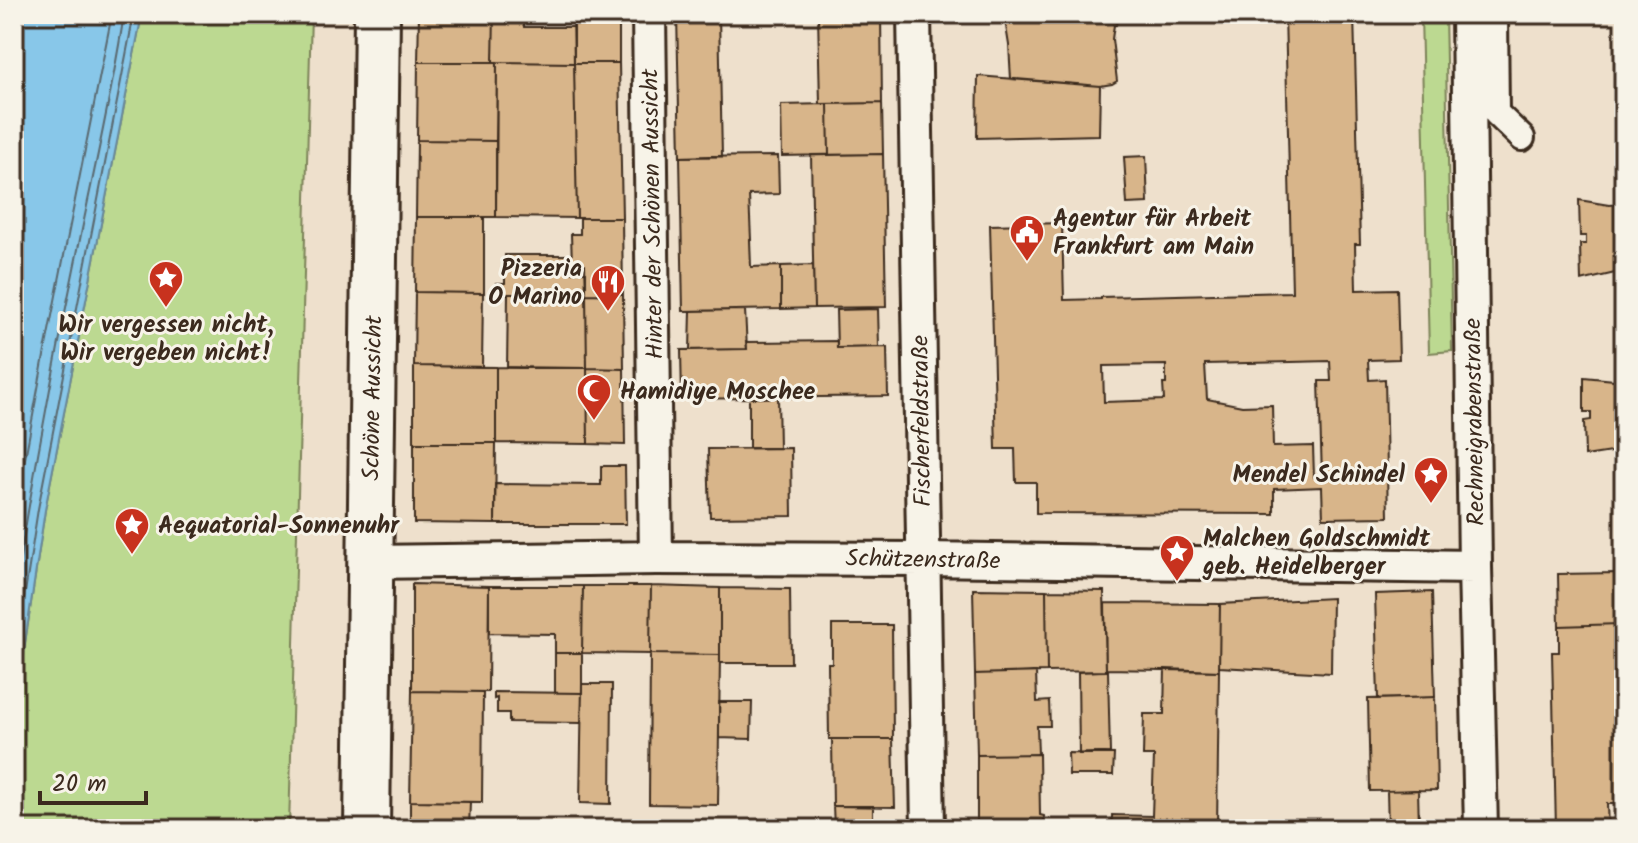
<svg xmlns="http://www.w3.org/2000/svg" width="1638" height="843" font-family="Kalam,sans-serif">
	<rect width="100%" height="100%" fill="#eee0cc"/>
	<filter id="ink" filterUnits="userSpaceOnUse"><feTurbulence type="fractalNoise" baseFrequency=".0125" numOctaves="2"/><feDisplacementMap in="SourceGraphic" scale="16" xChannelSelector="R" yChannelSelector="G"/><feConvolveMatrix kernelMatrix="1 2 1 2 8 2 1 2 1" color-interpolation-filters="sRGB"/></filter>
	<g filter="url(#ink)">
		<path fill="#bcd991" stroke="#7c8258" stroke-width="2" d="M142 14H311L289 829H14V716L45 510Z
			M1421 14H1445L1452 351 1429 353Z"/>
		<path fill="#88c7e9" stroke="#698898" stroke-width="2" d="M14 14H142L45 510 14 716Z"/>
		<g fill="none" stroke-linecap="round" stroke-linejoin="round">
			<path stroke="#5a696f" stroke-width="2" d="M14 518 44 356 112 14
				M14 597C32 482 53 368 77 254 93 174 112 95 124 14
				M14 663 38 509 134 14"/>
		</g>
		<path fill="#d8b58a" stroke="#3b2a1e" stroke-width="2" fill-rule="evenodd" d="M419 14H494L493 62H418Z
			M494 14H524V27H574V63L493 62Z
			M573 14H619V63H574Z
			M677 14H719L722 156 680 157Z
			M818 14H881L882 103 820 104Z
			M1004 14 1042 16 1041 14H1119L1116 25H1114L1112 39 1117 81 1112 84 1100 86 1011 79 1009 45Z
			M1285 14H1354L1360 244H1355L1356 290 1397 289 1399 359 1368 360 1369 380 1385 379 1388 517 1323 518 1322 487 1274 489V514L1036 513V482H1016L1015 449H996L990 225 1062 223 1064 300 1101 299V297L1292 292ZM1330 361 1331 381H1319L1322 476 1314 477 1313 446 1273 447 1272 405 1242 406 1207 399 1205 364ZM1166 365V384H1163L1164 400 1104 402 1103 366Z
			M418 62H497L496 141 417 140Z
			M497 62 574 63 577 218 496 217Z
			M574 63H619L622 218H577Z
			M978 76 1100 86 1099 135 977 138Z
			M882 103 883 154 829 155 828 104Z
			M828 104 829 155 782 156 781 105Z
			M417 140 496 141V217H416Z
			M883 154 886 307 814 308 811 155Z
			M778 156 779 194 749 195 751 240H750L751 267 781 266V309L683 311 680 157Z
			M1146 156 1148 203 1127 204 1124 157Z
			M1579 200 1609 205 1624 204V274L1615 273 1581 281 1580 244H1586V236H1580Z
			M416 217H484V293L415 292Z
			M580 218H622L623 295 586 294 585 264H572L571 234H580Z
			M505 255H569L568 272H586V294H497L496 283H505Z
			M813 265 814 308 781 309V266Z
			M415 292 483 293 482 367 414 366Z
			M508 294H586L587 368H507Z
			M586 294 623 295 624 369 587 368Z
			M878 309 879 347 837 348 836 310Z
			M745 310 747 349 690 350 691 311Z
			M837 341V348L887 347 888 396 682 399 681 350 747 349 746 342Z
			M414 366 496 367V443H414Z
			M496 367 587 368 588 444 496 443Z
			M587 368 624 369 625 445 588 444Z
			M1584 377 1624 381V450L1585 456 1584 421 1591 420V412H1584Z
			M778 397 779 448H749V398Z
			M414 443H496L495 524 414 523Z
			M791 448 792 516 710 517 708 449Z
			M601 466H625L626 524H495V484L601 485Z
			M1617 559H1624V624H1619Z
			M1618 573 1619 624 1559 626 1558 574Z
			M412 584 489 586 488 692 412 691Z
			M489 586H583L582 653H555V634L489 633Z
			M583 586H651L650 654 582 653Z
			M651 586 720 588V655L650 654Z
			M720 588 790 589 791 663H720Z
			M973 589 1046 590 1047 672 975 674Z
			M1046 590 1104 591 1106 671 1047 672Z
			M1432 592 1435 697 1378 699 1375 594Z
			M1332 598 1331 673 1219 667 1220 604Z
			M1105 603 1220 604 1219 671 1106 669Z
			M1619 624 1624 804H1607L1608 829H1556L1552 652H1559V626Z
			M832 625H892L893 739H829L828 663H832Z
			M555 653H582V693H555Z
			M650 654 720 655 718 805 649 804Z
			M1165 669 1219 671 1217 829H1112V815L1152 816 1154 756H1143L1144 714H1164Z
			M1106 671H1108L1110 753 1079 754 1078 672Z
			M1036 672 1037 702 1049 701 1050 726H1037L1038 754 977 755 975 674Z
			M582 684H612L611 804 580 803Z
			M412 691 483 692 482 802 410 801Z
			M494 692 582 693 581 723 509 722V713H497V698L494 699Z
			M1435 697 1437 790 1370 791 1368 699Z
			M719 702H752L751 739 719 738Z
			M832 739H893L895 807 833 806Z
			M1068 753 1114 754 1113 775H1069Z
			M1039 754 1040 815 1044 816V829H977V755Z
			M1418 790 1419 826 1388 827 1387 791Z
			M410 801 470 802 469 829H410Z
			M833 806H873V826H879V829H807V827H834Z
			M1457 825V829H1334V828Z"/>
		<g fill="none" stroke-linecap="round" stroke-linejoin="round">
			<defs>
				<path id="pedestrian" d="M1495 14 1496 113 1522 138"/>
				<path id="minor" d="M649 14 656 558
					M914 14 928 829
					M1468 14 1475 567 1481 829
					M370 562 656 558 924 559 1475 567"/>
				<path id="secondary" d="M367 829 377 14"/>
			</defs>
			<use href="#pedestrian" stroke="#3b2a1e" stroke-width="30"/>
			<use href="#minor" stroke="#3b2a1e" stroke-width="38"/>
			<use href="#secondary" stroke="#3b2a1e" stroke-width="50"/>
			<use href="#pedestrian" stroke="#f7f3e8" stroke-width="24"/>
			<use href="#minor" stroke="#f7f3e8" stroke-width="32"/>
			<use href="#secondary" stroke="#f7f3e8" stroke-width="44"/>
		</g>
	</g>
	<defs>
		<symbol id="civic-pin" viewBox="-11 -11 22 30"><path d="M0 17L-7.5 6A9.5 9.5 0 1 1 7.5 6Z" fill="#c8321e" stroke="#f7f3e8"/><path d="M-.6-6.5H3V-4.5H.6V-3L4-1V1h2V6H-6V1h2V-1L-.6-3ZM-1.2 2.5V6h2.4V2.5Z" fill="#fff"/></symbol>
		<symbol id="sight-pin" viewBox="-11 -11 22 30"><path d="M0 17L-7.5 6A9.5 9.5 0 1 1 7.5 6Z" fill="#c8321e" stroke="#f7f3e8"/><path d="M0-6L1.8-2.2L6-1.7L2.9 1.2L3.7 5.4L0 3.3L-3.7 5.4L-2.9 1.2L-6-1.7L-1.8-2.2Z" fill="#fff"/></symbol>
		<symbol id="restaurant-pin" viewBox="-11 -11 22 30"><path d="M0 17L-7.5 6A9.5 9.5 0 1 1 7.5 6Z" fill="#c8321e" stroke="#f7f3e8"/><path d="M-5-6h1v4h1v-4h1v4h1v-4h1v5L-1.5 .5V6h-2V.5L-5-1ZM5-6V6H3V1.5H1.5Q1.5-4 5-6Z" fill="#fff"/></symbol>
		<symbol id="mosque-pin" viewBox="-11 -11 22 30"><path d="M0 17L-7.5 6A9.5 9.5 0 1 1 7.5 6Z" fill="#c8321e" stroke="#f7f3e8"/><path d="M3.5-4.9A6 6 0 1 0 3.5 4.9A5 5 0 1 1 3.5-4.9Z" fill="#fff"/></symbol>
	</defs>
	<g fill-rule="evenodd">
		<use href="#civic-pin" x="1007" y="212" width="40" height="54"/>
		<use href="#sight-pin" x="146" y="258" width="40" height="54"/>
		<use href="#restaurant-pin" x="588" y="262" width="40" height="54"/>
		<use href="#mosque-pin" x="574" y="371" width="40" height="54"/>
		<use href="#sight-pin" x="1411" y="454" width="40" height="54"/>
		<use href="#sight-pin" x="112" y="505" width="40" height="54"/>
		<use href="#sight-pin" x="1157" y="532" width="40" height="54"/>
	</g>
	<g text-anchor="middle" stroke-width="6" stroke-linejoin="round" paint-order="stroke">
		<g font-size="24" fill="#3b2a1e" stroke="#f7f3e8">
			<text transform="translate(652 214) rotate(-91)" y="8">Hinter der Schönen Aussicht</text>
			<text transform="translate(372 398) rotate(-89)" y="8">Schöne Aussicht</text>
			<text transform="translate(921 421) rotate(-91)" y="8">Fischerfeldstraße</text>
			<text transform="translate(1474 422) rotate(-91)" y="8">Rechneigrabenstraße</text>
			<text transform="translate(923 559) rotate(1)" y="8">Schützenstraße</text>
		</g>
		<g font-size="24" font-weight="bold" fill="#3b2a1e" stroke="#f7f3e8" text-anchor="start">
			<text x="1053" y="226">Agentur für Arbeit<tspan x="1053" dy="28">Frankfurt am Main</tspan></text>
			<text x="582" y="276" text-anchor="end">Pizzeria<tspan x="582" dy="28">O Marino</tspan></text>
			<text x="166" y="332" text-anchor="middle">Wir vergessen nicht,<tspan x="166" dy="28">Wir vergeben nicht!</tspan></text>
			<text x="620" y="399">Hamidiye Moschee</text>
			<text x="1405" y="482" text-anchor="end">Mendel Schindel</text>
			<text x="158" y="533">Aequatorial-Sonnenuhr</text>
			<text x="1203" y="546">Malchen Goldschmidt<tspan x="1203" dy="28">geb. Heidelberger</tspan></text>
		</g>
	</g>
	<rect width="1638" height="843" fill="none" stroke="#f7f3e8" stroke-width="48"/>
	<rect x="24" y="24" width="1590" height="795" fill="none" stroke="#3b2a1e" stroke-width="3" filter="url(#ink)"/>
	<path d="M40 791v12h106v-12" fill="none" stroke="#3b2a1e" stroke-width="4"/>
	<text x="52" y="791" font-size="24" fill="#3b2a1e" stroke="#f7f3e8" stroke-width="6" paint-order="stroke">20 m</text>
</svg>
